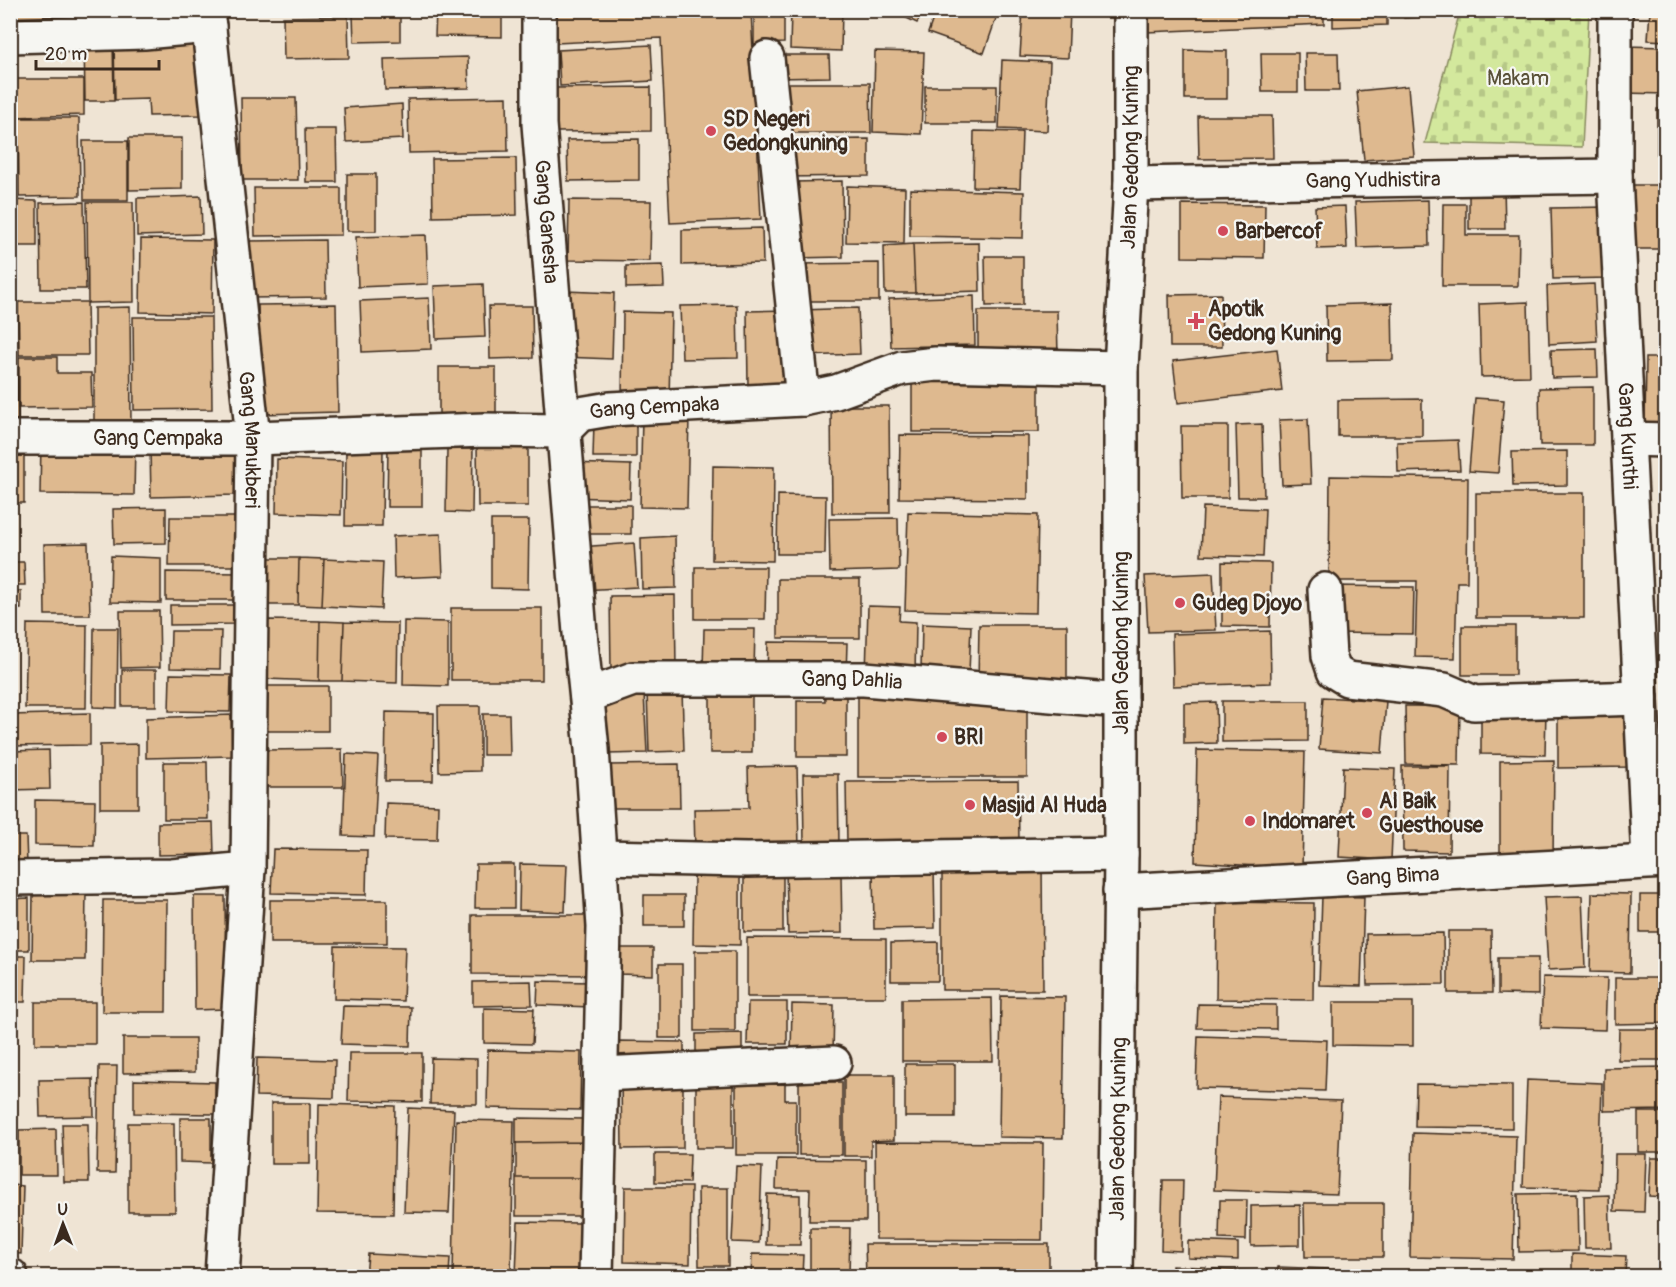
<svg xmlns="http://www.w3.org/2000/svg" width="1676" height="1287" font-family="Pangolin,sans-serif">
	<defs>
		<pattern id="cemetery-stones" width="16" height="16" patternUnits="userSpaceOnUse" patternTransform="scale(1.5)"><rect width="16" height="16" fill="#d3e89d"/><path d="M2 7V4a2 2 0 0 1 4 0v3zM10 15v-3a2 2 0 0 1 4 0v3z" fill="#b6c787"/></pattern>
	</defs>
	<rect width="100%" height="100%" fill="#efe4d4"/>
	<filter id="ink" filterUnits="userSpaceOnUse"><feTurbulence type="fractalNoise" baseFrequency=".0167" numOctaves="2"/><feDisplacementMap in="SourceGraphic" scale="12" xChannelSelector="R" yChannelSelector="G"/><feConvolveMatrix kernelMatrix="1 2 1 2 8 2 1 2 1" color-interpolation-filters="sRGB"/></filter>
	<g filter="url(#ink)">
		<path fill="url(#cemetery-stones)" stroke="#87895e" stroke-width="1.5" d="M1460 11H1589L1582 147 1425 143Z"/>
		<path fill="#deb98f" stroke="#3b2a1e" stroke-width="1.5" d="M10 10H57V18H10Z
			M62 10H120V28H62Z
			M436 10H502V37L435 36Z
			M555 10H751L761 219 670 223 661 38 556 43Z
			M754 10H784V43L754 44Z
			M791 10H842L841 51 790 49Z
			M890 10H924L917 23Z
			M936 10H999L984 53 928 33Z
			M1023 10H1070L1068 58 1020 56Z
			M1146 10H1324V24L1147 32Z
			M1333 10H1387V25L1333 27Z
			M1404 10H1447V16L1404 18Z
			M1650 10H1666V41L1648 40Z
			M353 15H400V41L354 42Z
			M348 16 349 58 284 59 283 17Z
			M200 37 201 115 149 116 148 99 115 100 114 38Z
			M84 39H113L114 101H85Z
			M651 45 653 81 560 86 558 50Z
			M1624 46 1666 47V94L1624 93Z
			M1185 50 1227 51V99H1185Z
			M875 51 924 52 921 134 873 132Z
			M1261 53H1298V92H1262Z
			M1305 53H1338L1339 91H1306Z
			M778 55H829L830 77 778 78Z
			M468 57 469 88 385 90 384 59Z
			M1002 60 1050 62 1047 131 999 129Z
			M12 79H84V115L13 117Z
			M778 83H870L871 133H778Z
			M925 86H997V123H925Z
			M1408 86 1414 156 1364 160 1357 91Z
			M651 87V131L557 132 556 88Z
			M507 97 508 151 409 153 408 99Z
			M241 98H296L298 180H242Z
			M402 104 403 139 346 142 344 108Z
			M1657 109H1666V168H1657Z
			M1198 116H1272L1273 158 1199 159Z
			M18 118H79L80 196 19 197Z
			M305 129H336L337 182H306Z
			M974 131 1022 132 1020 188 973 187Z
			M129 138H182V189L129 190Z
			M639 139V180L568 181 567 140Z
			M869 139V176L783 177V140Z
			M83 141H128V200H84Z
			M516 158 517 215 433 217 432 159Z
			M347 174H376V231H347Z
			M842 181 843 257 794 258 793 182Z
			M1504 185 1505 229H1469V186Z
			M1628 185H1666V249H1628Z
			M847 186 905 188 904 243 846 242Z
			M254 188H341V235L255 236Z
			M910 189 1024 192 1023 238 910 236Z
			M201 196 202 234 137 236V198Z
			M10 200 37 201V246H10Z
			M569 200 651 201 650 261 568 260Z
			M1428 200 1429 246 1357 248 1355 202Z
			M84 202 86 289H41L40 203Z
			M87 202H133L134 302 88 303Z
			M1182 204 1265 205 1264 258 1182 257Z
			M1443 204H1466V235H1519L1518 286H1442Z
			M1345 206 1347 248 1317 249 1315 207Z
			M1608 207 1610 278 1553 279 1551 208Z
			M762 228 763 263 682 265V230Z
			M426 235 428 284 358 287 356 237Z
			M141 239 213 240 212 314 140 312Z
			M325 240 326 297 249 298 248 241Z
			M979 243 980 291 915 293 913 244Z
			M913 244 915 293H885L884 246Z
			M985 256H1023V305L986 306Z
			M879 263V301H795V264Z
			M663 265 664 287 626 288V266Z
			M483 284 485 337 436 339 434 286Z
			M1594 284 1597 341 1549 344 1547 286Z
			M565 291 614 293 612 359 563 357Z
			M1221 294 1222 347H1170L1169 295Z
			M974 296 975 345 891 347 889 299Z
			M429 298 431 349 362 352 360 301Z
			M18 302H87L88 355H19Z
			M1528 302 1530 376 1481 377 1479 304Z
			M1392 303 1393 360 1327 361 1326 305Z
			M336 304 338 412 261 414 258 305Z
			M737 305 738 358 682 359 680 306Z
			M489 306H532L533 358 490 359Z
			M130 307 131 424H94V308Z
			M858 308 860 354 804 356 802 310Z
			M787 310 788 386H748L747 311Z
			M978 311H1057L1058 357H978Z
			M623 312 671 313 669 399H622Z
			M133 317H211L212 409 134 410Z
			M1277 349 1282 391 1178 403 1173 361Z
			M1597 349 1598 377 1552 378 1551 350Z
			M10 352H17L18 423H10Z
			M19 357H57V373H91L92 407 19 408Z
			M1646 358H1666V423L1645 422Z
			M439 367H496V416H439Z
			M912 376H1039V432H912Z
			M1593 387V445H1540L1539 388Z
			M1475 398 1504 400 1498 473 1469 471Z
			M1422 399V436H1338V400Z
			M831 406H889L890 513H832Z
			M642 417H689L687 508 640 507Z
			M1308 419 1311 484 1282 485 1279 420Z
			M594 422 636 423V457H593Z
			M1262 424 1264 497H1238L1236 425Z
			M1181 426H1228V498H1182Z
			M900 435 1028 436V499L899 498Z
			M1458 440 1460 470 1398 472 1397 442Z
			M41 443 135 444 134 495 40 494Z
			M388 445 422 446V507H387Z
			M235 446 236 495 151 497 150 448Z
			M528 446V506H478L477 447Z
			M346 448 383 449 382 526H345Z
			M447 449H473L472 513 446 512Z
			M1567 451V485L1513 486 1512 452Z
			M10 454H24V503H10Z
			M277 459 342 461 341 515 276 513Z
			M570 463 631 465 630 499 570 497Z
			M713 466 774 467 773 561 712 560Z
			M1330 476 1468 478 1467 582H1457L1455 658 1415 657 1417 581H1329Z
			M1476 493H1584V618H1476Z
			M778 495 826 496 825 554H777Z
			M575 505H631V534H574Z
			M1203 507 1265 509 1263 557 1201 555Z
			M166 508V543L114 544 113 509Z
			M908 512 1038 515 1036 613 905 610Z
			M170 517H239V566H169Z
			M898 518 899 570 830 572 829 519Z
			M491 520H529L528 589 491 588Z
			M441 534 443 576 394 578 393 536Z
			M675 536 676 588 642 589 641 538Z
			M88 543 90 615H45L44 544Z
			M634 543 637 587 582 590 579 547Z
			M111 556 161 558V603L110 602Z
			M268 558H299L298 605H266Z
			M299 558 324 559 322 606 298 605Z
			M324 559 383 562 381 609 322 606Z
			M10 562H24L25 585H10Z
			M1222 562 1271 563 1270 627 1222 626Z
			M695 567H766L765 619H695Z
			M166 572 240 573 239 600H166Z
			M1213 573 1216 630 1148 632 1145 576Z
			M778 579H860V638H778Z
			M1332 586 1414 587 1413 634 1332 633Z
			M10 591H21V609H10Z
			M675 595 676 669 611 670 610 596Z
			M170 605H236V624L170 625Z
			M868 606 900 607 899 621 916 622 915 675 866 674Z
			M451 608H542V680H451Z
			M120 611H159L160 667 121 668Z
			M16 614 17 647H10V615Z
			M268 620 320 621 319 681 266 679Z
			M320 621 344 622 342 681H319Z
			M404 621 448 622V686L403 685Z
			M344 622 398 623 397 683 342 681Z
			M27 624 87 625 86 708H25Z
			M922 624 971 626 969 672 921 671Z
			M979 625H1067V683H978Z
			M1462 626H1515V675H1462Z
			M94 628H118L117 708 93 707Z
			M704 629H755L754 671 703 670Z
			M171 631H221L220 669 170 668Z
			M1270 631 1271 683 1173 686 1172 634Z
			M768 642 847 643 846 675H767Z
			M122 670H156V706H122Z
			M170 674 231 675 230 712 169 711Z
			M824 682H846V757H797V701H825Z
			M262 686H328V731H262Z
			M710 690H752V753H710Z
			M682 691 684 751 649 752 647 692Z
			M644 693 647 753 608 754 605 695Z
			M858 696H1027V777H858Z
			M1323 697 1386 701 1382 753 1319 749Z
			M1222 701H1308V741L1222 742Z
			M1216 702 1217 743 1184 744V703Z
			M438 706H480V771L439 772Z
			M1405 706H1460L1459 765 1406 764Z
			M1481 708 1546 709 1545 755 1481 754Z
			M1629 709 1630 767 1558 768V710Z
			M386 712 434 713 433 781H385Z
			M90 713V745L10 746V715Z
			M483 714H509L510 755H483Z
			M231 715 232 756 146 758V718Z
			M138 744V808H100V745Z
			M342 749 343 787H265V750Z
			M49 750 50 789 10 790V751Z
			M1197 750 1305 752 1302 869 1195 862Z
			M346 754 378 756 374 837 343 836Z
			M1554 760 1553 862H1500V761Z
			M164 762H207L208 819H164Z
			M679 764 680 808H608V765Z
			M797 766 799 848 695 851 694 809 749 808 748 767Z
			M1402 766H1450L1449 852 1403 851Z
			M1343 767 1395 769 1391 860 1339 857Z
			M803 774H838L839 846H804Z
			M1018 781 1019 842 847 843 846 782Z
			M35 800 95 801 94 846 35 845Z
			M386 803 438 805 437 840 385 839Z
			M213 822 214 854 158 855V823Z
			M10 836H26L27 865H10Z
			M273 849 367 850 366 895 271 893Z
			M942 862H1042L1043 990H942Z
			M476 864H514V908H475Z
			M520 864 567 865 565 912 519 910Z
			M934 867 935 928 874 929 873 869Z
			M786 874H841L842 933 788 934Z
			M694 876 740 877V945L693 944Z
			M744 876H783V932H744Z
			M33 892H86L85 960H32Z
			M1592 893 1631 894 1630 973 1590 972Z
			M644 895H684V926H644Z
			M1640 895H1666V932H1640Z
			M194 896H225L226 1009 195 1010Z
			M1322 896 1364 897 1361 986 1319 985Z
			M1582 896 1585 968 1548 970 1544 897Z
			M29 898V950H10V899Z
			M103 900H167L166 1012H102Z
			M270 900H387V943H270Z
			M1217 902 1314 903 1313 1000 1216 999Z
			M472 915H596V975L472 974Z
			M1448 931H1491L1492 993H1448Z
			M1443 933 1444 984 1367 985 1366 934Z
			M747 938 886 939V997H747Z
			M938 942V981H891V943Z
			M335 946 405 947 403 1001 334 999Z
			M618 948H653V975L617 974Z
			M695 951H735V1031H695Z
			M10 956H26L25 1002H10Z
			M1498 958H1538V995L1498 994Z
			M659 964H682V1038H659Z
			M1543 977 1607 978 1605 1030 1541 1028Z
			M1615 978H1666V1023L1615 1024Z
			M531 981 532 1005 473 1006V982Z
			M538 981 592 982 591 1007 537 1005Z
			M1001 996 1065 997 1063 1138 999 1137Z
			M992 998 993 1061H902V999Z
			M35 1002H95V1044H35Z
			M748 1002H787V1044H747Z
			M1333 1002H1413V1046L1333 1045Z
			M792 1004 834 1005 833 1056 791 1055Z
			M1198 1004 1276 1005V1029L1197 1028Z
			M343 1006 411 1007 410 1046 341 1044Z
			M484 1008 534 1009 532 1044 484 1043Z
			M1619 1029H1663V1060H1618Z
			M742 1033V1059L696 1060V1034Z
			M1198 1036 1327 1040 1325 1091 1196 1088Z
			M123 1038H195V1072L123 1073Z
			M616 1041 684 1042V1061L616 1060Z
			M488 1050 581 1052 580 1110 487 1108Z
			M349 1053H422V1102L348 1101Z
			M257 1058 335 1060 334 1098 256 1096Z
			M431 1058 477 1059V1104H430Z
			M905 1064H955V1117H905Z
			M99 1066H117L115 1173H97Z
			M1666 1067V1110L1604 1111V1068Z
			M696 1072H733V1148H696Z
			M844 1075H894V1140L871 1141V1156H844Z
			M683 1078V1148L622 1149 621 1079Z
			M93 1079 94 1116 40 1117 39 1080Z
			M134 1080 215 1082V1114L134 1113Z
			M1527 1080 1602 1083 1599 1189 1523 1187Z
			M799 1082H842V1155H799Z
			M785 1084V1100H796V1155H736V1085Z
			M1416 1084 1512 1085V1128L1415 1127Z
			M1218 1097 1341 1101 1337 1194 1214 1190Z
			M271 1103H310V1164H271Z
			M319 1104 395 1106 393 1214 317 1213Z
			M408 1108 454 1110 449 1213 404 1212Z
			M1638 1112H1666V1152H1638Z
			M180 1118H211V1163L180 1162Z
			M516 1118 586 1119V1142L516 1143Z
			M456 1120 514 1121 511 1276H453Z
			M128 1123H174L175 1212H128Z
			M62 1124H88L89 1182H64Z
			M56 1129 57 1175H19V1130Z
			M1413 1133 1516 1136 1513 1259 1410 1257Z
			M586 1142V1178H516V1143Z
			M875 1142 1043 1143 1042 1240 876 1239Z
			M655 1154H690L689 1183 655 1182Z
			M1615 1154H1646L1644 1212 1614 1211Z
			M1651 1158H1666V1197L1649 1196Z
			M777 1159 866 1160V1221H809L810 1189H776Z
			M736 1166 762 1167 759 1243 732 1242Z
			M516 1178H586V1216H516Z
			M1163 1180H1183L1181 1251 1161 1250Z
			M10 1185 23 1186 21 1254 10 1253Z
			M625 1187H691L690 1264 624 1262Z
			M698 1188H728V1266H699Z
			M1577 1193 1578 1251 1519 1252 1518 1194Z
			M767 1194 800 1195V1245H766Z
			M1609 1195 1611 1248H1585L1584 1196Z
			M1220 1200H1247L1246 1240 1219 1239Z
			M1304 1203H1383V1257H1305Z
			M1300 1205V1245L1251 1246V1206Z
			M518 1222 580 1223 579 1276H516Z
			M810 1228H850L849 1276H810Z
			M1661 1237H1666V1276H1660Z
			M1188 1241 1238 1243V1260L1188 1258Z
			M865 1244H1049V1276H866Z
			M368 1254 450 1258 449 1276H366Z
			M752 1254 803 1255 802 1276H751Z
			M1572 1254 1626 1256 1625 1276H1572Z
			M1172 1266 1206 1267V1276H1172Z
			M1278 1267 1329 1269V1276H1277Z
			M1213 1269 1262 1272V1276H1213Z"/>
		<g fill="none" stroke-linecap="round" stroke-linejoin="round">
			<defs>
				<g id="street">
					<path id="s1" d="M207 10 253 438 248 869 222 1276"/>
					<path id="s2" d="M539 10V124L580 633 592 749 604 927 596 1276"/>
					<path id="s3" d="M1615 10V176L1649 861"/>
					<path d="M10 36 144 32 209 26"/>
					<path d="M767 58 803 399"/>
					<path id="s4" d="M1131 184 1615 176"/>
					<path id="s5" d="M10 438H253L485 430 563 431 580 414 610 409 803 399 836 392 902 368 936 364 1121 368"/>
					<path d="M1628 439 1666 440"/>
					<path d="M1325 590 1329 656 1334 671 1347 679 1444 690 1474 703 1641 698"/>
					<path id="s6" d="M587 696 633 679H864L1121 701"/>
					<path d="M600 857 747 860 1121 854"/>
					<path d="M10 878 172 876 248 869"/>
					<path id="s7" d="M1120 891 1666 861"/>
					<path d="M601 1074 834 1063"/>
					<path d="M10 1276H11"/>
				</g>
				<g id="primary">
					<path id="s8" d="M1116 1276 1121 854V368L1131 184V10"/>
				</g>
			</defs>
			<use href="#street" stroke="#3b2a1e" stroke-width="38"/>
			<use href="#primary" stroke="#3b2a1e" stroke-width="38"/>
			<use href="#street" stroke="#f6f6f2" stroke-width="33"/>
			<use href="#primary" stroke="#f6f6f2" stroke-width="33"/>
		</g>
	</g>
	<g fill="#d1495b" stroke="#f6f6f2" stroke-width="2">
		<circle cx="711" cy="131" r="6"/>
		<circle cx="1223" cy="231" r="6"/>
		<path d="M1193 312h6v6h6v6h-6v6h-6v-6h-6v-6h6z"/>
		<circle cx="1180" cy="603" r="6"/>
		<circle cx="942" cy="737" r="6"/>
		<circle cx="970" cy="805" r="6"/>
		<circle cx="1367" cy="813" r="6"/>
		<circle cx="1250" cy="821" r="6"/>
	</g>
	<g text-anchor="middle" stroke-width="4.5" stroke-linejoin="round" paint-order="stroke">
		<g font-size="21" fill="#595037" stroke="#f6f6f2">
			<text x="1518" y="85">Makam</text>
		</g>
		<g font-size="21" font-weight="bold" fill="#3b2a1e" stroke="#f6f6f2" text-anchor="start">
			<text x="723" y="126">SD Negeri<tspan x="723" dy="24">Gedongkuning</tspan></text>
			<text x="1235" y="238">Barbercof</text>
			<text x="1208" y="316">Apotik<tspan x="1208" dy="24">Gedong Kuning</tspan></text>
			<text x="1192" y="610">Gudeg Djoyo</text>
			<text x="954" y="744">BRI</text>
			<text x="1379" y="808">Al Baik<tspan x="1379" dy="24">Guesthouse</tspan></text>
			<text x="982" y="812">Masjid Al Huda</text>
			<text x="1262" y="828">Indomaret</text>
		</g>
		<g font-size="21" fill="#3b2a1e" stroke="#f6f6f2">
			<text dy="7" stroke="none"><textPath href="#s8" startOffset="1119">Jalan Gedong Kuning</textPath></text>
			<text dy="7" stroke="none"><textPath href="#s4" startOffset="242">Gang Yudhistira</textPath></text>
			<text dy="7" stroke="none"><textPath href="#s2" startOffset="212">Gang Ganesha</textPath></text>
			<text dy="7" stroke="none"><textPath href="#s5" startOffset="652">Gang Cempaka</textPath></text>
			<text dy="7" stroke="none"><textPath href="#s3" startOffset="426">Gang Kunthi</textPath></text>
			<text dy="7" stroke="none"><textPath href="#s5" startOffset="148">Gang Cempaka</textPath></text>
			<text dy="7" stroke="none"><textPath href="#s1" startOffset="432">Gang Manukberi</textPath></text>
			<text transform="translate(1121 643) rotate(-90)" y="7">Jalan Gedong Kuning</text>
			<text dy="7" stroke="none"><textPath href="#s6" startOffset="268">Gang Dahlia</textPath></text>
			<text dy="7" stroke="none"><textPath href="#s7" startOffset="273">Gang Bima</textPath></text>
			<text dy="7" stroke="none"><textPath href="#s8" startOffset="147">Jalan Gedong Kuning</textPath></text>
		</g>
	</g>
	<rect width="1676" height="1287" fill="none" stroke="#f6f6f2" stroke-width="36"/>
	<rect x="18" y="18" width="1640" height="1251" fill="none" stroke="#3b2a1e" stroke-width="2" filter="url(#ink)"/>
	<g transform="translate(63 1224) rotate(359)" stroke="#f6f6f2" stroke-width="4.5" paint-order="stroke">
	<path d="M0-4.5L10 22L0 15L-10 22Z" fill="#3b2a1e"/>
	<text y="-9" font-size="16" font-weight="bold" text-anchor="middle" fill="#3b2a1e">U</text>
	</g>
	<path d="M36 60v9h123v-9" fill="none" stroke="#3b2a1e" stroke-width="3"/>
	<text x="45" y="60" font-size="18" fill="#3b2a1e" stroke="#f6f6f2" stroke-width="4.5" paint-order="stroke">20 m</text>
</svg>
